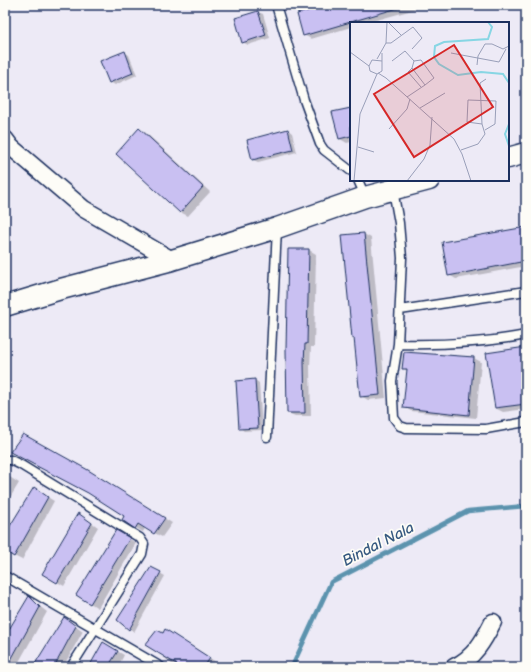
<svg xmlns="http://www.w3.org/2000/svg" width="531" height="672" font-family="'Balsamiq Sans',sans-serif">
	<rect width="100%" height="100%" fill="#edeaf6"/>
	<filter id="ink" filterUnits="userSpaceOnUse"><feTurbulence type="fractalNoise" baseFrequency=".025" numOctaves="2"/><feDisplacementMap in="SourceGraphic" scale="8" xChannelSelector="R" yChannelSelector="G"/><feConvolveMatrix kernelMatrix="1 2 1 2 8 2 1 2 1" color-interpolation-filters="sRGB"/></filter>
	<g filter="url(#ink)">
		<path fill="#0003" d="M295 5H417L415 6 416 9 366 23H351V27L311 39 304 35Z
			M258 12 263 14 270 38 248 45 243 42Z
			M124 52 129 55 137 75 115 85 110 82Z
			M351 109V142L347 143 340 139Z
			M139 129 146 133 210 192 188 216 180 212Z
			M288 130 292 133 297 152 258 162 253 160Z
			M526 228V266L456 279 449 275Z
			M364 234 371 238 386 398 368 400 361 396 355 339 353 337Z
			M289 250H309L316 254 314 347H311L310 366 311 416H295L288 413Z
			M526 348V409L503 412 495 408Z
			M405 353 474 358 481 362 476 418 411 411 404 407 408 371 403 368Z
			M255 380 259 383 262 430 244 431 240 428Z
			M5 474 19 483 5 506Z
			M96 476 172 523 162 537 145 528 143 532 123 520 125 516Z
			M41 493 54 501 22 560 14 556 13 557 5 552V535Z
			M85 518 98 527 64 586 44 574Z
			M116 531 136 543 98 608 77 595Z
			M151 568 165 576 134 632 118 619Z
			M29 598 47 612 16 667H5V638Z
			M65 618 83 631 63 667H34Z
			M166 630 216 662 214 666 215 667H175L157 651Z
			M103 643 124 655 118 667H90Z"/>
		<g fill="none" stroke-linecap="round" stroke-linejoin="round">
			<path stroke="#5c93ae" stroke-width="4.5" d="M292 667 331 582 468 511 526 506"/>
		</g>
		<path fill="#c9c0f2" stroke="#1b2f5e" d="M328 5H397L398 8 303 36 297 14Z
			M258 11 266 35 242 43 235 18Z
			M125 51 133 73 109 83 100 61Z
			M351 108V136L339 139 332 112Z
			M139 128 203 187 180 213 116 154Z
			M288 129 293 150 252 160 247 140Z
			M526 227V261L448 276 442 242Z
			M364 233 380 395 360 397 354 338H352L342 235Z
			M288 249H309L307 344H305L304 362 305 413H287L286 350Z
			M526 347V404L495 408 486 353Z
			M404 352 474 357 469 415 403 408 407 369H402Z
			M255 379 258 428 239 429 236 381Z
			M23 434 88 470 165 518 154 534 138 524 135 529 122 520 124 516 88 493 10 452Z
			M34 487 48 497 14 557 5 551V534Z
			M78 513 92 523 57 583 42 574Z
			M116 530 130 538 90 604 76 595Z
			M151 567 161 572 129 630 117 620Z
			M29 596 40 607 7 667H5V636Z
			M64 617 76 626 54 667H33Z
			M165 629 210 658 204 667H181L145 645 157 630 163 633Z
			M103 642 118 651 108 667H89Z"/>
		<g fill="none" stroke-linecap="round" stroke-linejoin="round">
			<defs>
				<path id="service" d="M276 5 304 100 320 144 324 150 351 171
					M358 180 365 196
					M393 190 399 223 402 258 398 344C441 345 484 343 526 335
					M400 310 526 291
					M398 344 392 381 394 418 400 426 406 428 486 429 526 422
					M267 437 277 228
					M5 460H11L21 465 140 538 144 544 142 554 71 667
					M5 576 161 667"/>
				<path id="minor" d="M5 139 11 147 84 209 172 260
					M454 667C474 658 484 640 493 622"/>
				<path id="tertiary" d="M508 158 526 153
					M5 306 61 289 172 260 277 228 365 197 429 180"/>
			</defs>
			<use href="#service" stroke="#1b2f5e" stroke-width="11"/>
			<use href="#minor" stroke="#1b2f5e" stroke-width="19"/>
			<use href="#tertiary" stroke="#1b2f5e" stroke-width="23"/>
			<use href="#service" stroke="#fdfcf7" stroke-width="8"/>
			<use href="#minor" stroke="#fdfcf7" stroke-width="16"/>
			<use href="#tertiary" stroke="#fdfcf7" stroke-width="20"/>
		</g>
	</g>
	<g text-anchor="middle" stroke-width="3.5" stroke-linejoin="round" paint-order="stroke">
		<g font-size="15" font-style="italic" fill="#365980" stroke="#fdfcf7">
			<text transform="translate(378 544) rotate(-27)" y="5">Bindal Nala</text>
		</g>
	</g>
	<g transform="translate(350 22)">
		<rect width="159" height="159" fill="#edeaf6"/>
		<path fill="none" stroke="#87d6e4" stroke-width="2" d="M138 0 142 5 138 17 94 20 85 24 84 35 89 42 108 53 131 50 153 52 159 61M159 102 155 112 159 124"/>
		<path fill="none" stroke="#999fb9" stroke-width="1" d="M38 0 51 13M36 21H41L63 5 72 16 62 27M0 30 19 44M32 31V49L27 52 20 49 19 44 22 38 32 39M101 31 149 40 156 27M27 37 36 21 37 0M42 39 55 29 64 39 62 46M64 39 71 38 84 56 75 63M127 43 128 34 135 22H142L153 27 159 24M28 51 36 56 104 117 112 132 121 159M57 75 75 63 62 46 58 50 71 65M70 86 95 71M132 102 117 100 118 78 146 79 145 102 135 108M39 107 57 87 60 77M8 125 24 130M111 128 128 122 135 112 132 102 130 61 136 57M4 159 10 92 27 52M57 159 74 137 80 123 82 95"/>
		<path fill="#d62828" fill-opacity="0.15" stroke="#d62828" stroke-width="2" d="M104 23 143 85 64 135 24 72Z"/>
		<rect width="159" height="159" fill="none" stroke="#1b2f5e" stroke-width="2"/>
	</g>
	<rect width="531" height="672" fill="none" stroke="#fdfcf7" stroke-width="20"/>
	<rect x="10" y="10" width="511" height="652" fill="none" stroke="#1b2f5e" stroke-width="1.5" filter="url(#ink)"/>
</svg>
